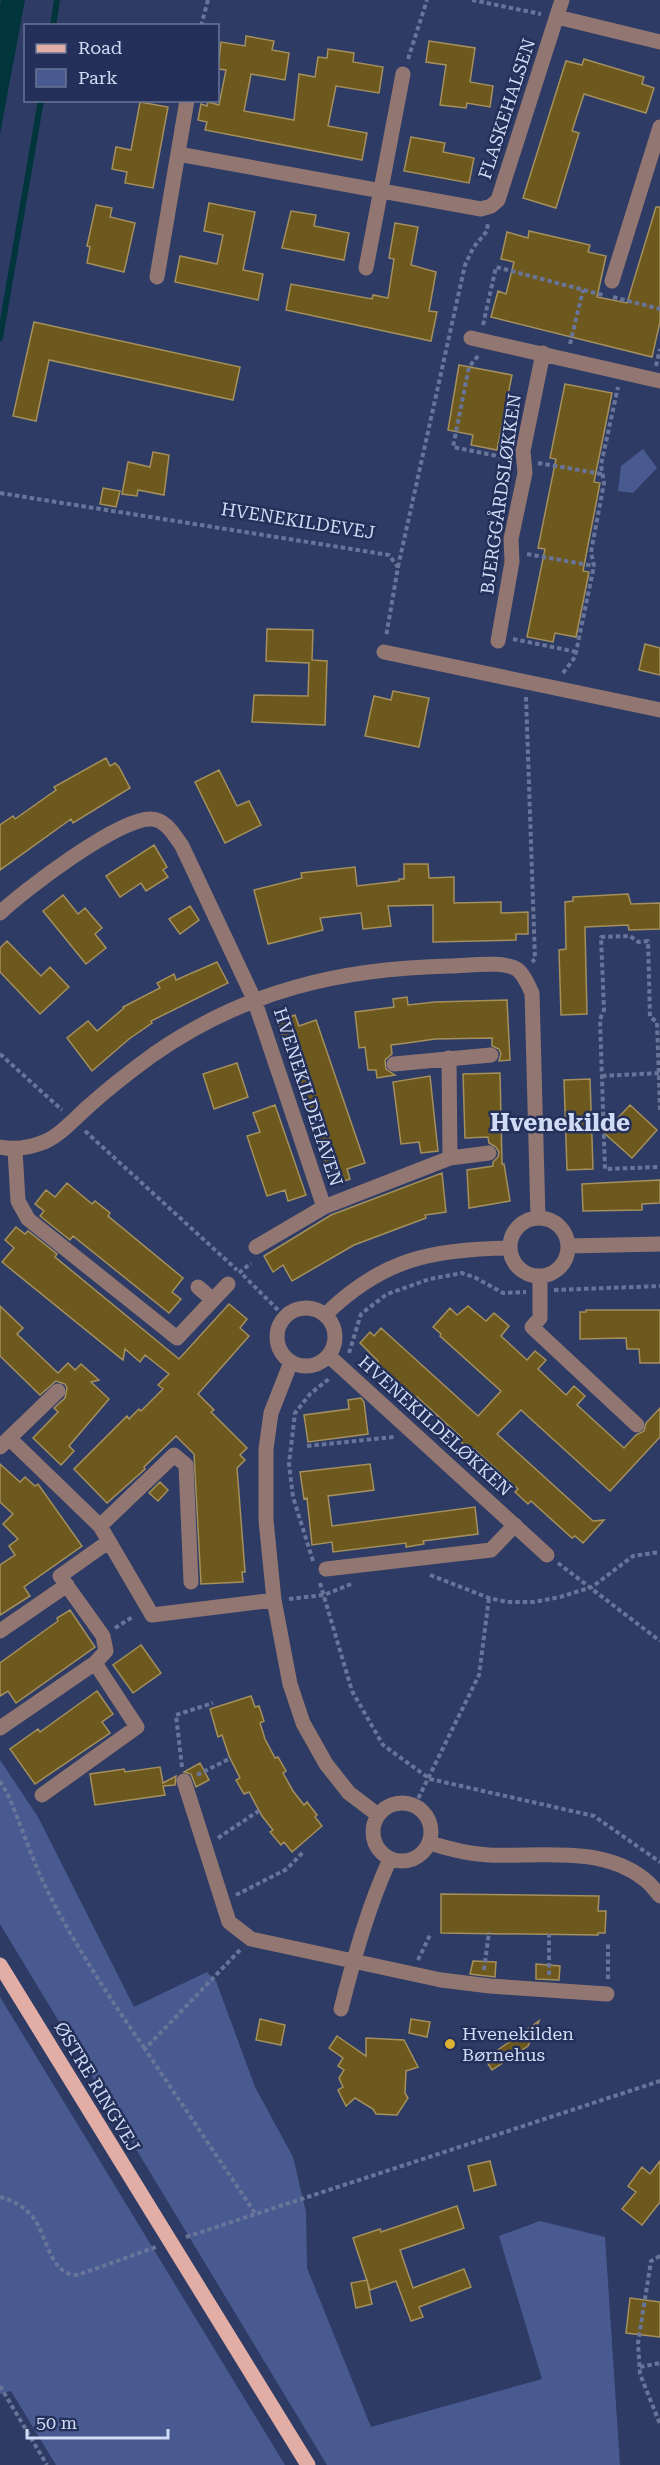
<svg xmlns="http://www.w3.org/2000/svg" width="660" height="2465" font-family="'Roboto Serif',serif">
	<rect width="100%" height="100%" fill="#2e3b65"/>
	<path fill="#495a91" d="M643 449 657 468 633 493 618 491 621 466Z
		M0 1760 38 1817 134 2007 207 1972 216 1981 255 2087 293 2157 306 2212 307 2268 371 2427 542 2379 499 2236 540 2221 605 2237 620 2465H327L0 1924Z
		M0 1997 285 2465H56L11 2391 0 2394Z"/>
	<path fill="#00353c" d="M1 0H25L0 134V5Z"/>
	<g fill="none" stroke-linecap="round" stroke-linejoin="round">
		<path stroke="#00353c" stroke-width="6" d="M53 26 57 0
			M0 338 41 100"/>
	</g>
	<path fill="#6d591e" stroke="#a4905c" stroke-width="1.5" d="M246 36 274 41 272 50 289 53 285 80 251 74 244 111 294 120 299 74 315 77 318 57 327 58 328 49 354 53 353 62 383 67 379 93 336 86 328 126 367 133 362 160 205 130 207 122 198 120 201 104 207 106 208 102 219 105 226 70 218 69 221 42 245 46Z
		M429 41 475 48 470 82 493 86 490 107 467 103 466 108 440 105 446 65 426 62Z
		M584 59 644 77 642 84 654 88 646 113 584 94 572 131 579 133 556 208 523 198 566 61 582 65Z
		M140 102 168 107 153 188 125 183 127 172 112 169 116 147 131 150Z
		M411 137 445 143 443 152 474 158 469 183 404 171Z
		M209 203 255 212 243 270 263 274 258 300 175 282 180 256 217 264 223 235 204 231Z
		M96 205 112 208 110 217 135 223 124 272 87 263 90 247 87 246Z
		M656 207H660V322L652 357 491 317 498 291 506 294 514 262 501 259 507 232 528 238 529 231 590 245 588 252 606 256 597 297 627 303Z
		M291 211 316 215 314 226 349 233 344 260 282 248Z
		M395 223 418 227 411 265 436 272 429 311 437 312 431 341 286 310 291 284 372 299 373 295 388 298 394 259 389 258Z
		M34 322 240 367 233 400 49 360 36 421 13 416Z
		M459 365 512 375 497 450 471 445 473 435 448 430Z
		M565 384 612 393 594 482 600 483 583 571 589 572 576 637 555 633 553 642 527 637 545 549 538 548 556 459 550 458Z
		M153 452 169 455 164 495 138 490 137 496 122 494 128 462 150 467Z
		M103 488 120 491 116 507 100 504Z
		M267 629 313 630 312 660 327 661 325 725 252 722 254 695 308 696 309 663 266 661Z
		M645 644 660 648V675L639 670Z
		M393 691 429 698 419 747 365 736 374 696 391 700Z
		M106 758 110 766 115 763 119 767 130 788 73 823 71 819 0 870V825L13 816 15 819 56 790 54 787Z
		M219 770 237 806 249 801 261 825 225 843 195 782Z
		M154 845 167 867 163 870 168 877 146 891 141 883 120 897 106 876Z
		M404 864H428L429 878 454 877V903L501 902V913L528 912V934H516V940L433 942V905L388 906 391 926 363 929 361 913 320 918 323 930 268 944 254 890 302 878 301 873 355 867 357 886 399 881V879H404Z
		M628 894 631 904 660 903V929L629 930 628 925 585 927 587 1014 561 1015 559 950 566 949 565 902 573 901V897Z
		M63 895 78 914 85 908 102 928 95 934 106 948 86 964 43 911Z
		M190 906 199 920 180 934 169 919Z
		M7 941 41 976 50 967 69 987 40 1014 0 972V948Z
		M217 962 228 983 151 1021 152 1023 129 1039 92 1071 67 1038 88 1021 97 1031 124 1008 123 1007 160 988 157 983 174 974 176 980Z
		M407 997 408 1005 435 1002 507 1000 510 1060 499 1061 501 1054 499 1049 492 1046V1038L435 1039 407 1043 391 1045 392 1054 385 1060 386 1069 395 1075 377 1078 376 1070H368L365 1047 359 1048 355 1012 394 1007 393 999Z
		M295 1015 299 1026 316 1020 365 1163 347 1169 350 1179 333 1185 278 1021Z
		M237 1063 248 1097 214 1109 203 1074Z
		M500 1073 502 1164H504L510 1201 469 1208 467 1170 493 1166V1162L498 1157 499 1152 496 1147 489 1143 488 1137 465 1138 463 1074Z
		M430 1076 438 1151 421 1153 419 1142 401 1144 393 1082Z
		M590 1079 593 1169 567 1170 564 1080Z
		M275 1105 306 1195 288 1201 285 1190 267 1196 247 1136 260 1132 253 1113Z
		M630 1105 657 1130 632 1158 604 1133Z
		M442 1173 446 1212 425 1215 426 1218 354 1245 292 1281 283 1265 273 1272 264 1256 331 1215Z
		M660 1180V1203L642 1204V1210L583 1211 582 1184Z
		M67 1183 92 1204 95 1201 110 1213 108 1216 183 1278 172 1292 181 1299 169 1313 73 1236 70 1240 40 1216 44 1211 35 1204 46 1190 55 1197Z
		M16 1227 25 1234 28 1231 57 1254 55 1257 179 1359 229 1304 247 1319 240 1328 249 1336 198 1394 214 1410 211 1412 247 1448 240 1455 245 1460 237 1468 245 1572H242L243 1582 201 1584 194 1454 176 1436 144 1467 145 1469 107 1503 74 1469 127 1416 129 1419 139 1409 141 1411 163 1389 158 1385 169 1374 145 1355 140 1362 125 1349 123 1360 2 1262 14 1248 5 1240Z
		M0 1306 23 1328 17 1334 58 1373 68 1363 75 1370 81 1364 99 1380 91 1382 109 1399 69 1446 74 1451 61 1465 33 1438 58 1412 54 1408 65 1398 67 1388 65 1384 56 1381 40 1395 0 1356Z
		M468 1306 486 1321 494 1313 509 1326 501 1336 527 1360 535 1351 546 1360 538 1369 566 1395 574 1386 585 1396 577 1405 624 1448 636 1435 644 1431 646 1423 660 1408V1437L610 1491 521 1410 497 1434 593 1521 604 1520 583 1543 575 1536 572 1538 531 1501 528 1504 515 1492 518 1489 474 1449 472 1452 459 1440 462 1438 417 1397 415 1400 375 1364 378 1361 360 1343 370 1332 374 1336 381 1328 478 1416 501 1391 440 1336 441 1334 433 1327 450 1308 457 1315Z
		M586 1310H660V1363H640L639 1349H627L626 1338 580 1339V1312H586Z
		M361 1398 364 1402 368 1434 308 1442 304 1415 349 1409 348 1400Z
		M0 1464 20 1482 25 1477 35 1486 38 1484 82 1546 24 1587 30 1596 0 1615V1565L15 1555 9 1546 18 1539 3 1524 13 1514 0 1502Z
		M370 1464 374 1490 328 1496 332 1526 475 1507 478 1534 423 1541 424 1544 406 1547V1543L333 1552 332 1542 312 1545 307 1498 304 1499 300 1472Z
		M160 1482 168 1490 158 1501 149 1493Z
		M70 1610 95 1647 16 1703 8 1691 0 1696V1663L51 1626 58 1621 57 1618Z
		M141 1645 161 1673 133 1693 113 1665Z
		M97 1691 113 1714 102 1722 110 1733 35 1784 10 1749 38 1729 40 1732Z
		M251 1696 255 1707 259 1706 264 1721 260 1723 265 1739 275 1758 278 1757 286 1771 283 1773 293 1791 304 1805 307 1802 317 1815 315 1817 322 1826 292 1852 284 1842 281 1845 270 1832 273 1830 262 1816 249 1792 244 1794 236 1780 240 1778 229 1756 222 1735 218 1737 210 1709Z
		M200 1763 209 1780 196 1787 191 1774 184 1772Z
		M160 1767 163 1783 176 1776 175 1785 163 1786 165 1795 95 1805 90 1774 124 1769 125 1772Z
		M441 1894 599 1896 598 1911H606L605 1933H598V1935L441 1933Z
		M473 1961 496 1962 495 1977 470 1974Z
		M536 1964 560 1966 559 1980 536 1979Z
		M260 2019 285 2025 281 2045 256 2040Z
		M411 2019 430 2022 427 2037 409 2033Z
		M539 2021 528 2046 492 2070 485 2059Z
		M337 2036 366 2056V2038L404 2040 418 2067 406 2071 405 2093 408 2098 397 2115 376 2114 373 2109 355 2098 346 2106 338 2090 343 2087 339 2078 344 2070 338 2066 343 2058 329 2048Z
		M490 2161 496 2185 474 2191 468 2166Z
		M660 2161V2202L642 2225 622 2209 636 2192 628 2186 642 2167 650 2174Z
		M457 2206 464 2228 400 2250 413 2288 464 2269 471 2287 419 2307 423 2317 411 2321 396 2281 370 2290 353 2238 380 2229 381 2232Z
		M367 2280 372 2304 356 2308 351 2283Z
		M630 2298 660 2302V2337L626 2333Z"/>
	<g fill="none" stroke-linecap="round" stroke-linejoin="round">
		<path stroke="#687498" stroke-width="4" stroke-dasharray="4.5 3" stroke-linecap="butt" d="M472 0 541 14
			M201 26 208 0
			M408 59 427 0
			M613 297 660 309
			M483 325 496 267 603 295
			M570 344 583 290
			M478 356 469 367 453 447 507 458
			M656 366 660 349
			M538 463 602 474
			M0 493 389 555 398 567 386 637
			M527 554 594 566
			M398 567 465 265 473 248 487 231 488 222
			M513 639 577 652
			M563 673 575 657 594 566 591 552 604 483 601 465 618 387
			M526 697 535 959 532 962
			M0 1054 62 1110
			M602 1076 659 1073
			M660 1110 657 1022 650 1017 648 941 638 942 630 936 601 937 604 1010 600 1019 605 1169 660 1167
			M85 1131 237 1270
			M239 1273 251 1263
			M243 1275 285 1317
			M554 1290 660 1286
			M349 1353 361 1314 387 1294 430 1279 462 1273 476 1278 503 1293 526 1292
			M307 1446 394 1437
			M313 1561 293 1497 289 1464 295 1413 310 1394 330 1378
			M558 1563 660 1641
			M430 1575 489 1598 507 1602H534L560 1597 592 1587 633 1556 660 1552
			M320 1583 352 1691 383 1745 430 1779 594 1816 660 1862
			M289 1599 324 1595 351 1584
			M115 1628 134 1616
			M182 1767 176 1715 213 1703
			M197 1775 231 1758
			M0 1781 7 1793C21 1824 31 1857 46 1888 72 1941 111 2000 145 2049
			M415 1805 479 1675 489 1598
			M218 1838 260 1810
			M236 1895 287 1869 303 1852
			M240 1950 145 2049 255 2213
			M418 1960 431 1933
			M484 1970 489 1932
			M549 1975V1934
			M608 1979V1944
			M0 2197C12 2200 23 2206 32 2216 47 2233 49 2276 78 2275L156 2247
			M186 2237 660 2081
			M660 2256 651 2261 638 2343 640 2374 660 2424
			M640 2367 660 2363
			M0 2386 47 2465"/>
		<path stroke="#917672" stroke-width="15" d="M557 17 660 42
			M178 154 481 209 491 206 498 200 562 0
			M366 268 403 74
			M157 277 187 100
			M612 281 660 127
			M471 338 660 381
			M498 641 512 562 511 539 525 473 523 451 543 353
			M384 652 660 710
			M0 913C23 891 121 816 152 819 166 820 174 835 182 846L254 999 324 1207
			M449 1058 450 1158
			M394 1064 491 1055
			M0 1147C15 1150 29 1148 44 1142 61 1135 76 1117 90 1105 110 1087 132 1070 154 1054 245 991 341 968 451 966 467 966 505 960 518 970 525 976 528 985 532 993L538 1217
			M15 1150 18 1201 28 1219 177 1338 228 1284
			M510 1247a29 29 0 1 1 58 0a29 29 0 1 1-58 0Z
			M568 1246 660 1244
			M256 1247 324 1207 450 1158 489 1153
			M540 1276V1318L532 1327 637 1425
			M198 1287 213 1300
			M277 1337a29 29 0 1 1 58 0a29 29 0 1 1-58 0Z
			M325 1315C382 1259 432 1249 509 1248
			M329 1356 547 1555
			M291 1362 271 1413 266 1449V1520L274 1600 290 1684 303 1723 326 1764 349 1793 378 1815
			M9 1438 100 1526 152 1615 274 1600
			M0 1447 58 1391
			M100 1526 174 1455 186 1465 191 1582
			M326 1569 491 1550 515 1525
			M0 1631 67 1585
			M0 1728 95 1663 106 1651 103 1636 60 1576 108 1542
			M184 1781 229 1922 251 1939 441 1980 490 1986 607 1994
			M42 1795 137 1727 95 1663
			M373 1832a29 29 0 1 1 58 0a29 29 0 1 1-58 0Z
			M430 1843C449 1849 468 1854 488 1855 539 1857 601 1845 644 1879 650 1883 655 1890 660 1896
			M341 2009C354 1958 368 1907 390 1859"/>
		<path stroke="#e2ada4" stroke-width="15" d="M0 1965 308 2465"/>
	</g>
	<circle fill="#dcb233" stroke="#243059" stroke-width="2" cx="450" cy="2044" r="6"/>
	<g text-anchor="middle" stroke-width="5" stroke-linejoin="round" paint-order="stroke">
		<g font-size="18" fill="#d1dbf5" stroke="#243059">
			<text transform="translate(507 109) rotate(-72)" y="6">FLASKEHALSEN</text>
			<text transform="translate(501 494) rotate(-82)" y="6">BJERGGÅRDSLØKKEN</text>
			<text transform="translate(298 521) rotate(9)" y="6">HVENEKILDEVEJ</text>
			<text transform="translate(308 1097) rotate(72)" y="6">HVENEKILDEHAVEN</text>
			<text transform="translate(435 1426) rotate(42)" y="6">HVENEKILDELØKKEN</text>
			<text transform="translate(97 2087) rotate(59)" y="6">ØSTRE RINGVEJ</text>
		</g>
		<g font-size="18" fill="#d1dbf5" stroke="#243059" text-anchor="start">
			<text x="462" y="2040">Hvenekilden<tspan x="462" dy="21">Børnehus</tspan></text>
		</g>
		<g font-size="24" font-weight="bold" fill="#d1dbf5" stroke="#243059">
			<text x="560" y="1131">Hvenekilde</text>
		</g>
	</g>
	<rect x="24" y="24" width="195" height="78" fill="#243059" stroke="#697497" stroke-width="1.5"/>
	<rect x="36" y="44" width="30" height="9" fill="#e2ada4" stroke="#697497" stroke-width="1.5"/>
	<text x="78" y="54" font-size="18" fill="#d1dbf5">Road</text>
	<rect x="36" y="69" width="30" height="18" fill="#495a91" stroke="#697497" stroke-width="1.5"/>
	<text x="78" y="84" font-size="18" fill="#d1dbf5">Park</text>
	<path d="M27 2429v9h141v-9" fill="none" stroke="#d1dbf5" stroke-width="3"/>
	<text x="36" y="2429" font-size="18" fill="#d1dbf5" stroke="#243059" stroke-width="4.5" paint-order="stroke">50 m</text>
</svg>
